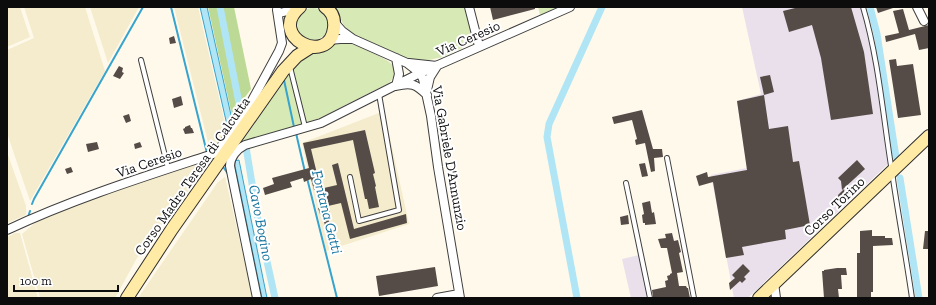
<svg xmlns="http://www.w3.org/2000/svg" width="936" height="305" font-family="'Zilla Slab',serif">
	<rect width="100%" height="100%" fill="#fff9eb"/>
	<path fill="#e9e0eb" d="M742 7H861L869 34 888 164 748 298H734L711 175 747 168 737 101 761 94Z
		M639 255 648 298H631L622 259Z"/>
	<path fill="#f4eccc" d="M7 7H20L30 37 7 47Z
		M24 7H85L105 71 30 201 7 133V50L34 38Z
		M90 7H139L108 63Z
		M174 7H198L227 132 215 148 210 150Z
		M384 111 409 224 326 251 302 143Z
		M7 152 26 206V215L7 223Z
		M195 162 205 169 137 258 115 298H40L22 234 35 223 74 203Z
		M225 177 253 298H138L218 182Z
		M15 233H20L38 298H7V237Z"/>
	<path fill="#d7e9b5" d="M335 7H464L470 25V33L468 42 462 48 443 57 419 62 407 59 360 39 346 30Z
		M538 7H559L540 15Z
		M297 24a16 16 0 1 1 32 0a16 16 0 1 1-32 0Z
		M339 42C351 42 361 48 372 53 385 59 405 66 389 83L318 119 303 123 301 127 242 142 296 64C308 53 325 51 339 42Z"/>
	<path fill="#bcda95" d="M208 7H234L251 89 237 108 238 116 233 120Z"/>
	<path fill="#b0e5f6" stroke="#37a4cd" d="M200 7H207L233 124 227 125Z
		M239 160 267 298H262L234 161Z"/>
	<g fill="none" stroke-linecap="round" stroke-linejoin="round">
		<path stroke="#37a4cd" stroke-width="2" d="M171 7 207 153
			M284 80 294 127
			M296 133 305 172
			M224 168 228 174
			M307 178 337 298
			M32 204 34 199 143 7
			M28 217 30 211"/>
		<path stroke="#b0e5f6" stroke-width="7" d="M220 7 240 108
			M870 7 877 34 896 157
			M246 147 258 220 275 298
			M900 178 919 298
			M577 298 547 137 549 124 602 7"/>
	</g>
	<path fill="#554c48" d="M490 7H535V9L493 20Z
		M799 7H851L864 52 873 114 831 120 821 58 812 25 789 32 783 11Z
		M876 7H893V8L878 13Z
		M903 9 909 30 929 25V48L919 50 915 34 886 42 885 36 899 33 893 11Z
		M174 36 176 43 170 44 169 38Z
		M896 59 897 66 913 64 921 115 898 118 889 60Z
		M119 66 123 68 122 72 124 73 120 79 113 76Z
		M770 75 774 92 764 95 760 77Z
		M764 95 769 129 788 126 793 162 799 161 810 225 785 230 786 239 742 247 744 255 726 258 713 182 699 186 696 176 707 172 708 177 747 170 737 101Z
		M181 96 183 105 174 108 172 99Z
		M642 110 653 149H662L663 157 654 158 655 171 651 172 645 143 636 145 635 140 637 139 632 120 614 124 612 117Z
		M129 114 131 121 126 123 123 116Z
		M190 125 191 128H192L194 133 185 134 183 129 185 128V127Z
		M365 130 375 173 373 174 376 186 375 187 379 207 369 209 367 199H365L353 140 311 149 319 182 322 181 324 188 337 185 332 165 338 163 354 229 406 214 407 223 350 239 341 203 328 206 330 212 327 213 332 232 327 233 322 214H320L318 208 323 207 318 189 314 190 311 179 304 182 303 178 290 182 292 187 265 195 263 188 274 184 272 178 309 168 303 143Z
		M97 142 99 149 88 152 86 144Z
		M140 142 142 147 135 149 134 144Z
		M857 160 865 169 842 190 841 181 838 178Z
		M645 163 648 176 642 177 639 164Z
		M71 167 73 172 67 174 65 169Z
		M844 189 846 202 840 207 838 195Z
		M650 201 652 213 654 212 656 224 645 225V223H643L642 215 644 214 642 203Z
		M628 215 629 224 621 225 620 217Z
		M872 230V236H885V238H892L893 245 873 246V292H871V298H857V253H860V231Z
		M925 231H929V249H923Z
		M672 233 674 241 678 240 681 252 679 253 683 272 677 273 679 286H686L687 288H688L690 298H653L652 290 666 287 665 281 668 280 667 276 670 275V274L672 273 667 248H661L658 239 666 238 665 234Z
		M743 264 750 271 744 277 746 279 742 283 740 281 730 290 729 283 735 278 732 275Z
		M435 267 438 286 379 296 376 276Z
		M837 268H846L847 275H841L842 289H838L839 298H824L822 271H824V270Z"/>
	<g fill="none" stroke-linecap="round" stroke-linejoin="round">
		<defs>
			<path id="service" d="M863 7C879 61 883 117 892 172 898 214 906 256 912 298
				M141 60 168 168
				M290 67 305 127
				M667 158 694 298
				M350 177 359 221 399 210 379 94
				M626 183 650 298"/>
			<path id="minor" d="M469 7 479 46
				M917 7 924 21
				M280 13 299 8
				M335 23 342 31 353 39 407 63 420 73 423 79 431 116 438 167 460 298
				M329 40 340 39H353
				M396 58 399 74 396 86C411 82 416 84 427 95
				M409 63 437 66 430 77 427 90
				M7 230C73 199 143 177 213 154L218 151 249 106 279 51 282 43 277 10
				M774 283 776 298
				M257 298 230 166C230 157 237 149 245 145L321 123 420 73 570 7
				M437 298 459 294"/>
			<path id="secondary" d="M300 7C266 36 329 68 334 28 335 19 333 12 325 7
				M127 298 172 229 283 71 297 56 311 47
				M759 298 929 136"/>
		</defs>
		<use href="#service" stroke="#3f3f3f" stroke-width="6"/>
		<use href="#minor" stroke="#3f3f3f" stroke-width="10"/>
		<use href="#secondary" stroke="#2e2e2e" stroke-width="14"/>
		<use href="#service" stroke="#fff" stroke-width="4"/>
		<use href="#minor" stroke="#fff" stroke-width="8"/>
		<use href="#secondary" stroke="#ffeaa6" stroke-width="12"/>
	</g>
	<g text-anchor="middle" stroke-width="4" stroke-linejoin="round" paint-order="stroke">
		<g font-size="14" fill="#0c0c0c" stroke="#fff">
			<text transform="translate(468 38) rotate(-24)" y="5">Via Ceresio</text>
			<text transform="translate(450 158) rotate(80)" y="5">Via Gabriele D'Annunzio</text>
			<text transform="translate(149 162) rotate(-19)" y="5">Via Ceresio</text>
			<text transform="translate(192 176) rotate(-55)" y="5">Corso Madre Teresa di Calcutta</text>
			<text transform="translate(834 206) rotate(-44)" y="5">Corso Torino</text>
		</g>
		<g font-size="15" font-style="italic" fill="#16739e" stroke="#fff">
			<text transform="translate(327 212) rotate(76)" y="5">Fontana Gatti</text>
			<text transform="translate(261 223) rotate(79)" y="5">Cavo Bogino</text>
		</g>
	</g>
	<rect width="936" height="305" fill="none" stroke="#0c0c0c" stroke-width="16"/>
	<path d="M14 285v6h104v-6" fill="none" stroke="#0c0c0c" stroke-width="2"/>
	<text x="20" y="285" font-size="12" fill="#0c0c0c" stroke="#ffffff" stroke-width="3" paint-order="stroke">100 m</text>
</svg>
